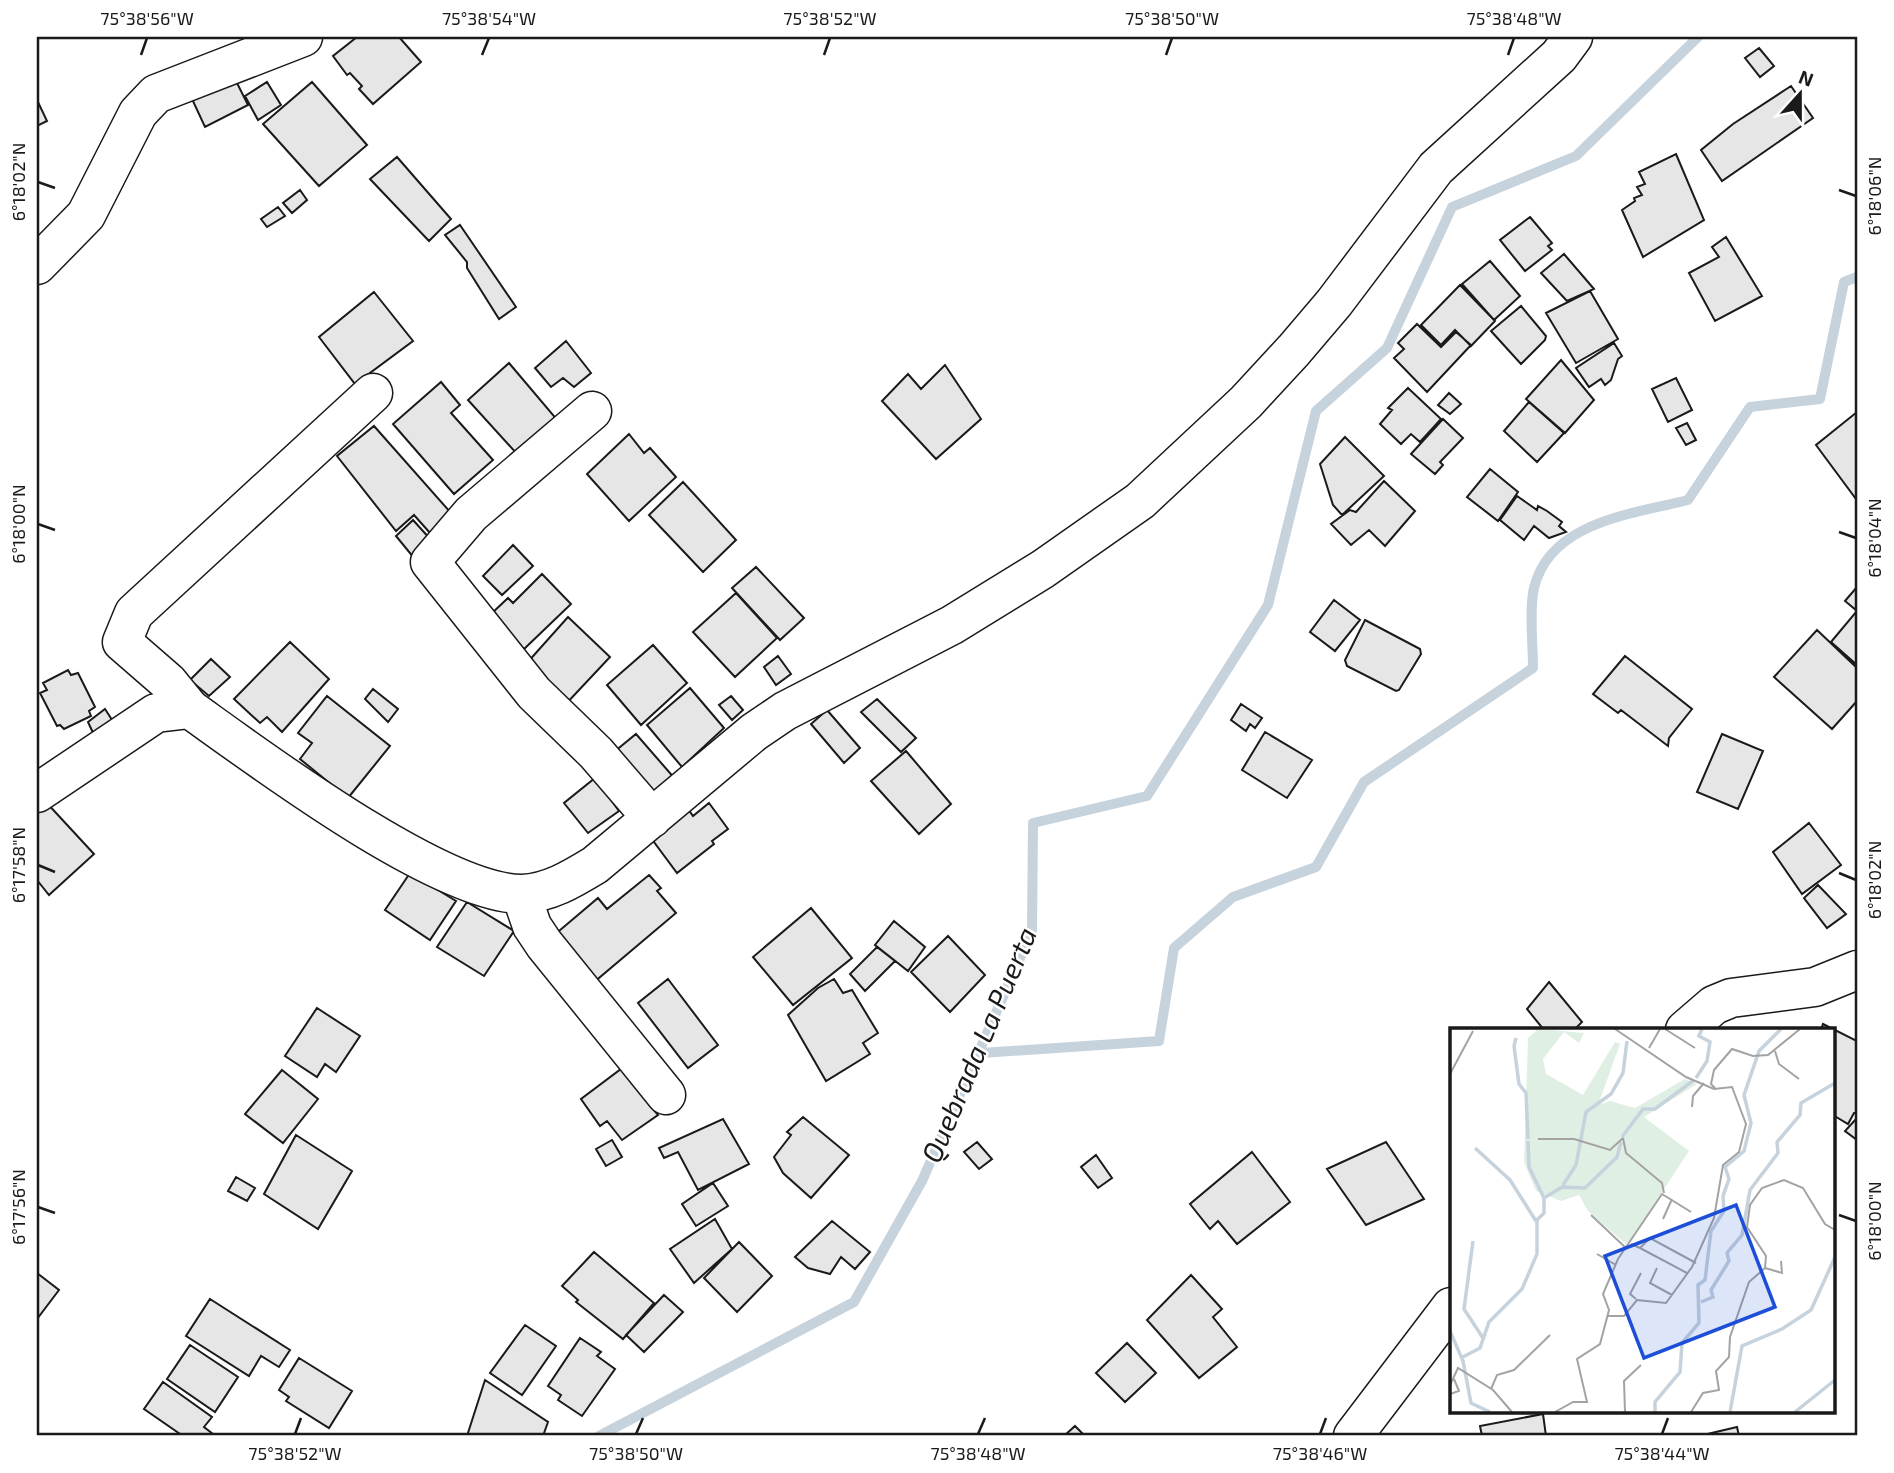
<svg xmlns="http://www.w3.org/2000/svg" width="1894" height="1473" font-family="'Exo 2',sans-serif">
	<rect width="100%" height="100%" fill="#fff"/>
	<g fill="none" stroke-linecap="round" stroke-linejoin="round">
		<path stroke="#c6d2dc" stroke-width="10" d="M981 1053 1159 1041 1174 948 1233 897 1316 867 1364 782 1533 668C1533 645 1529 609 1534 588 1550 521 1634 514 1688 500L1750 407 1820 399 1844 282 1857 277
			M599 1436 854 1302 922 1181 1032 931 1033 823 1147 796 1268 605 1316 411 1387 348 1452 207 1576 156 1698 37"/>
	</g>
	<path fill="#e6e6e6" stroke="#1a1a1a" stroke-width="2" d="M357 37H399L421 62 373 104 359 89 362 86 350 73 347 75 333 56Z
		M1759 48 1774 66 1760 77 1745 58Z
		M234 77 248 105 205 127 192 99Z
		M267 82 281 105 258 120 245 96Z
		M312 82 367 145 319 186 263 124Z
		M1791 86 1813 118 1722 181 1701 150 1733 124Z
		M37 100 47 121 37 126Z
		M1676 154 1704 220 1643 257 1622 210 1635 201 1634 198 1642 195 1637 187 1645 184 1639 172Z
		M397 157 451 219 429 241 370 179Z
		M300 190 307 200 292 213 283 203Z
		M278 207 285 216 267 227 261 219Z
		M1530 217 1552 243 1548 246 1552 250 1525 271 1500 240Z
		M460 225 516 307 499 319 467 268V262L445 235Z
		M1726 237 1762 296 1715 321 1689 273 1719 257 1712 247Z
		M1564 254 1594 289 1567 301 1541 273Z
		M1490 261 1520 296 1494 320 1462 284Z
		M1460 285 1495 321 1471 346 1455 330 1441 345 1421 325Z
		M1590 291 1618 339 1576 363 1546 313Z
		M374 292 413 341 355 384 319 337Z
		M1521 306 1546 336 1545 340 1521 364 1491 331Z
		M1417 324 1441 347 1456 332 1471 345 1427 392 1394 358 1404 349 1398 343Z
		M566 341 591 373 574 387 563 378 551 387 535 368Z
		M1614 343 1622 356 1618 359 1611 380 1605 385 1601 379 1589 387 1576 368Z
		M1561 360 1594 400 1565 433 1526 399Z
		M509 363 559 422 518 455 468 400Z
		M945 365 981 419 936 459 882 401 908 374 921 389Z
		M1676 378 1692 410 1668 422 1652 389Z
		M441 382 460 405 451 413 493 460 454 494 393 424Z
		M1408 388 1441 419 1420 442 1411 434 1401 444 1380 424 1392 410 1388 408Z
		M1449 393 1461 404 1450 414 1438 405Z
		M1529 402 1564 433 1537 462 1504 431Z
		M1857 412V499H1856L1816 445Z
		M1443 419 1463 438 1440 462 1443 465 1435 474 1411 454Z
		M1687 423 1696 440 1686 445 1676 428Z
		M374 426 451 513 430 533 414 515 396 531 337 456Z
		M629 434 644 453 650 448 676 477 629 521 587 474Z
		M1345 437 1384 476 1342 515 1333 505 1320 464Z
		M1490 469 1518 492 1498 521 1467 497Z
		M1384 481 1415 511 1385 546 1369 530 1351 545 1331 524 1350 510 1356 512Z
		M683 482 736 540 703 572 649 515Z
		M1517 496 1537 510 1538 506 1547 511 1562 522 1559 526 1566 532 1549 538 1534 526 1524 540 1500 520Z
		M413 520 432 541 414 558 396 536Z
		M513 545 533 566 502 595 483 576Z
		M756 567 804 618 780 640 732 588Z
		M542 574 571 604 523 650 490 615 508 598 513 603Z
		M1857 587V665L1831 642 1857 611 1845 601Z
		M736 593 777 638 735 677 693 632Z
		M1334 600 1360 620 1335 651 1310 632Z
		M568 617 610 657 564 706 526 664Z
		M1365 620 1420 649 1421 654 1399 690 1396 691 1347 666 1345 660Z
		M1817 630 1857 668V701L1832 729 1774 677Z
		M290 642 329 679 282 732 267 717 260 723 234 699Z
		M653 645 687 683 641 725 607 685Z
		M778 656 791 674 776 685 764 667Z
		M1625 656 1692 709 1669 738 1668 746 1621 710 1618 713 1593 694Z
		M211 659 230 677 209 696 190 680Z
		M68 670 71 675 78 673 95 707 89 711 91 716 64 729 60 725 57 726 40 693 47 690 43 683Z
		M690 688 724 728 682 767 647 725Z
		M373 689 398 709 388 722 365 699Z
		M327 696 390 746 348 798 300 759 312 743 298 733Z
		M731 696 743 710 732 720 719 705Z
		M877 699 916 738 901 752 861 712Z
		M1241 704 1262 718 1255 728 1250 724 1246 731 1231 720Z
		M105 709 114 723 94 735 88 722Z
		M827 710 860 748 844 763 811 724Z
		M1265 732 1312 760 1287 798 1242 770Z
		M636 734 676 780 649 802 609 756Z
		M1722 734 1763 751 1738 809 1697 792Z
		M906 751 951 804 919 834 871 781Z
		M595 778 619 811 588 833 564 803Z
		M45 801 94 854 49 895 37 880V805Z
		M709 803 728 829 712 841 714 844 677 873 651 838 688 809 693 816Z
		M1809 823 1841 865 1802 894 1773 852Z
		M410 873 456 901 430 940 385 910Z
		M649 875 661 888 657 891 676 913 593 983 553 936 598 898 607 909Z
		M1818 885 1846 914 1827 928 1804 898Z
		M467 902 514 931 484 976 437 947Z
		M811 908 852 958 793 1005 753 957Z
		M894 921 925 947 908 971 875 945Z
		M948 936 985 975 950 1012 911 972Z
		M877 947 895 961 865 991 850 974Z
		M668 979 718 1045 688 1068 638 1003Z
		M834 979 843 993 852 990 878 1033 863 1043 870 1054 826 1081 788 1015 818 988Z
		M1549 982 1582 1022 1574 1030H1544L1527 1009Z
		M317 1008 360 1036 336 1072 325 1064 317 1077 285 1056Z
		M1823 1024 1857 1041V1113H1854L1848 1124 1833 1115V1030H1821Z
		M621 1069 658 1115 622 1140 607 1121 600 1126 581 1099Z
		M282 1070 318 1099 283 1143 245 1114Z
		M803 1117 849 1155 811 1198 783 1173 774 1157 791 1135 787 1132Z
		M723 1119 749 1164 698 1190 678 1152 664 1158 659 1148Z
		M1856 1119 1857 1120V1140L1845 1131Z
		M296 1135 352 1171 318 1229 264 1194Z
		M612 1140 622 1157 606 1166 596 1149Z
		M977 1142 992 1159 979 1169 964 1152Z
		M1386 1142 1424 1199 1366 1225 1327 1169Z
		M1252 1152 1290 1202 1237 1244 1218 1221 1210 1229 1190 1204Z
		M1096 1155 1112 1178 1098 1188 1081 1167Z
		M236 1177 255 1188 247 1201 228 1191Z
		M713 1183 728 1206 696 1226 682 1204Z
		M715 1219 732 1249 694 1283 670 1249Z
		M832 1221 870 1252 855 1269 841 1257 830 1274 808 1268 795 1257Z
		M739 1242 772 1276 737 1312 704 1278Z
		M594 1252 654 1303 623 1339 576 1302 578 1300 562 1286Z
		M37 1273 59 1290 37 1319Z
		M1191 1275 1222 1309 1213 1317 1237 1347 1199 1378 1147 1320Z
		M664 1295 683 1312 644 1352 626 1335Z
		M210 1299 290 1350 279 1367 261 1356 249 1376 186 1336Z
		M525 1325 556 1346 522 1395 490 1373Z
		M580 1338 601 1352 597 1356 615 1369 582 1416 558 1400 561 1395 548 1386Z
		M1127 1343 1156 1373 1125 1402 1096 1373Z
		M190 1345 238 1377 215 1412 167 1379Z
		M299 1358 352 1391 329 1428 286 1401 289 1397 279 1390Z
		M485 1380 548 1422 543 1436H467Z
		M163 1382 212 1417 204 1427 213 1434 212 1436H183L144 1409Z
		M1543 1414 1546 1436H1482L1480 1426Z
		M1075 1426 1085 1436H1064Z
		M1737 1427 1739 1436H1699Z"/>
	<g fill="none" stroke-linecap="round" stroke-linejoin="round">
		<defs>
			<path id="minor" d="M37 265 86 215 138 113 156 94 303 37
				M592 411 471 514 430 562 534 693 596 753 652 818
				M190 709 168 682 122 642 134 613 373 393
				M37 793 156 713 190 709C260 759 440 894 522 894 549 893 572 879 595 865L754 732 785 711 952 625 1043 569 1140 501 1246 402 1294 350 1334 303 1436 168 1559 56 1573 37
				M521 894 532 926 544 944 666 1095
				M1685 1030 1714 1005 1731 998 1815 987 1857 970
				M1353 1436 1451 1307"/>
		</defs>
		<use href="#minor" stroke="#1a1a1a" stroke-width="41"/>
		<use href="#minor" stroke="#fff" stroke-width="38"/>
	</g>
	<path fill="none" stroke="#1a1a1a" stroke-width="2.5" d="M141 55 147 38M482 55 489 38M824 55 830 38M1166 55 1172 38M1508 55 1514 38M38 182 55 188M1839 190 1856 196M38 524 55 530M1839 532 1856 538M38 865 55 872M1839 873 1856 880M38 1207 55 1213M1839 1215 1856 1221M295 1434 301 1418M636 1434 643 1418M978 1434 985 1418M1320 1434 1326 1418M1662 1434 1668 1418"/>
	<g text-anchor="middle" stroke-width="5" stroke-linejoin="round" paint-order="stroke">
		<g font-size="28" font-style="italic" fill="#1a1a1a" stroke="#fff">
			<text transform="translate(979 1045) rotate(-67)" y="10">Quebrada La Puerta</text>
		</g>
	</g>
	<g transform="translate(1450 1028)">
		<rect width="385" height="385" fill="#fff"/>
		<path d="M88 1 134 5 129 15 114 4 93 31 96 46 133 67 165 14 170 16 148 77 160 73 185 80 235 51 247 56 194 89 239 123 177 217 138 183 129 167 111 173 86 163 74 134 78 10Z" fill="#e0efe3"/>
		<path fill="none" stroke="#c6d2dc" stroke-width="3.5" d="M66 10 64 18 69 56 76 65 78 111M246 50 257 33 260 14 249 8 252 1M172 109 193 81H205L244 52M78 113 79 139 94 170M25 120 60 152 86 193M113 157 126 137 136 84 161 66 173 45 177 13M23 213 14 281 33 310M251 274 263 269 261 262 279 233 277 225 292 207 300 162 328 125 327 114 350 87 351 75 385 55M0 303 13 333 21 375 40 384M11 330 30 320 39 294 72 261 87 226V192L94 185V170L112 159 135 160 167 129 171 114M205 384V374L230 344 232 315 249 295 248 257 255 252 261 203 274 183 273 168 279 151 275 139 294 123 301 95 294 67 309 23 331 1M280 384 292 318 332 301 361 282 385 229M345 384 385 352"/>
		<path fill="none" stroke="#a3a3a3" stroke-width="2" d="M215 1 245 20M199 20 210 1M325 23 329 36 349 51M0 46 23 3M265 60 261 56 264 42 282 21 303 28 318 27 350 1M242 79 243 68 254 55M173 110 176 125 212 155 214 165M88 111H124L160 122 173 110M141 187 177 221M213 191 222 171M181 216 190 220 200 210 246 235M190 220 237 245M147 226 166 237M207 240 200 255 222 267M315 240 332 245 331 233M186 271 180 266 191 245M158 288H174L187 272 216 275 242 239 264 190 273 137 289 124 296 96 282 59 264 61 236 49 165 1M0 357 8 340 43 362 62 384M41 361 47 347 64 342 100 307M0 366 9 363 4 351M105 384 123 374H137L127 331 150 316 159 282 153 266 168 231 212 166 241 184M175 384 174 353 191 337M241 384 253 365 269 362 266 343 279 329 280 309 299 254 315 240 316 228 297 199 300 177 312 160 334 152 353 160 375 196 385 202"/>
		<path fill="#1d4ed8" fill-opacity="0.15" stroke="#1d4ed8" stroke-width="3.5" d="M286 177 325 279 194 330 155 228Z"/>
		<rect width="385" height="385" fill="none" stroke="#1a1a1a" stroke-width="3.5"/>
	</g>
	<rect width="1894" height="1473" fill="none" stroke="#ffffff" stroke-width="77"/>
	<g transform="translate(1800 94) rotate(21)" stroke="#ffffff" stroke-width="5" paint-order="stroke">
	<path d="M0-5L12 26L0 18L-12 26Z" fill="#1a1a1a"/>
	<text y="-10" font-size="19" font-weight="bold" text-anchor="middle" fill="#1a1a1a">N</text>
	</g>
	<rect x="38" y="38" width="1818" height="1396" fill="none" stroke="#1a1a1a" stroke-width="2.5"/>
	<g font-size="18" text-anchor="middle" fill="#1a1a1a">
		<text x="147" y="25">75°38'56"W</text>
		<text x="489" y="25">75°38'54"W</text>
		<text x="830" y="25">75°38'52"W</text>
		<text x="1172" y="25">75°38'50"W</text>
		<text x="1514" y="25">75°38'48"W</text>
		<text transform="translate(19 182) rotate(-90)" y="6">6°18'02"N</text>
		<text transform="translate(1875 196) rotate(-90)" y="6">6°18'06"N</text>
		<text transform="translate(19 524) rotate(-90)" y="6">6°18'00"N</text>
		<text transform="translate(1875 538) rotate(-90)" y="6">6°18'04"N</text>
		<text transform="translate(19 865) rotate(-90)" y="6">6°17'58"N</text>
		<text transform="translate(1875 880) rotate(-90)" y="6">6°18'02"N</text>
		<text transform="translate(19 1207) rotate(-90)" y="6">6°17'56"N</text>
		<text transform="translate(1875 1221) rotate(-90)" y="6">6°18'00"N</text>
		<text x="295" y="1460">75°38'52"W</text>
		<text x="636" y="1460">75°38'50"W</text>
		<text x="978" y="1460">75°38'48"W</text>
		<text x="1320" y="1460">75°38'46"W</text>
		<text x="1662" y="1460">75°38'44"W</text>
	</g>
</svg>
